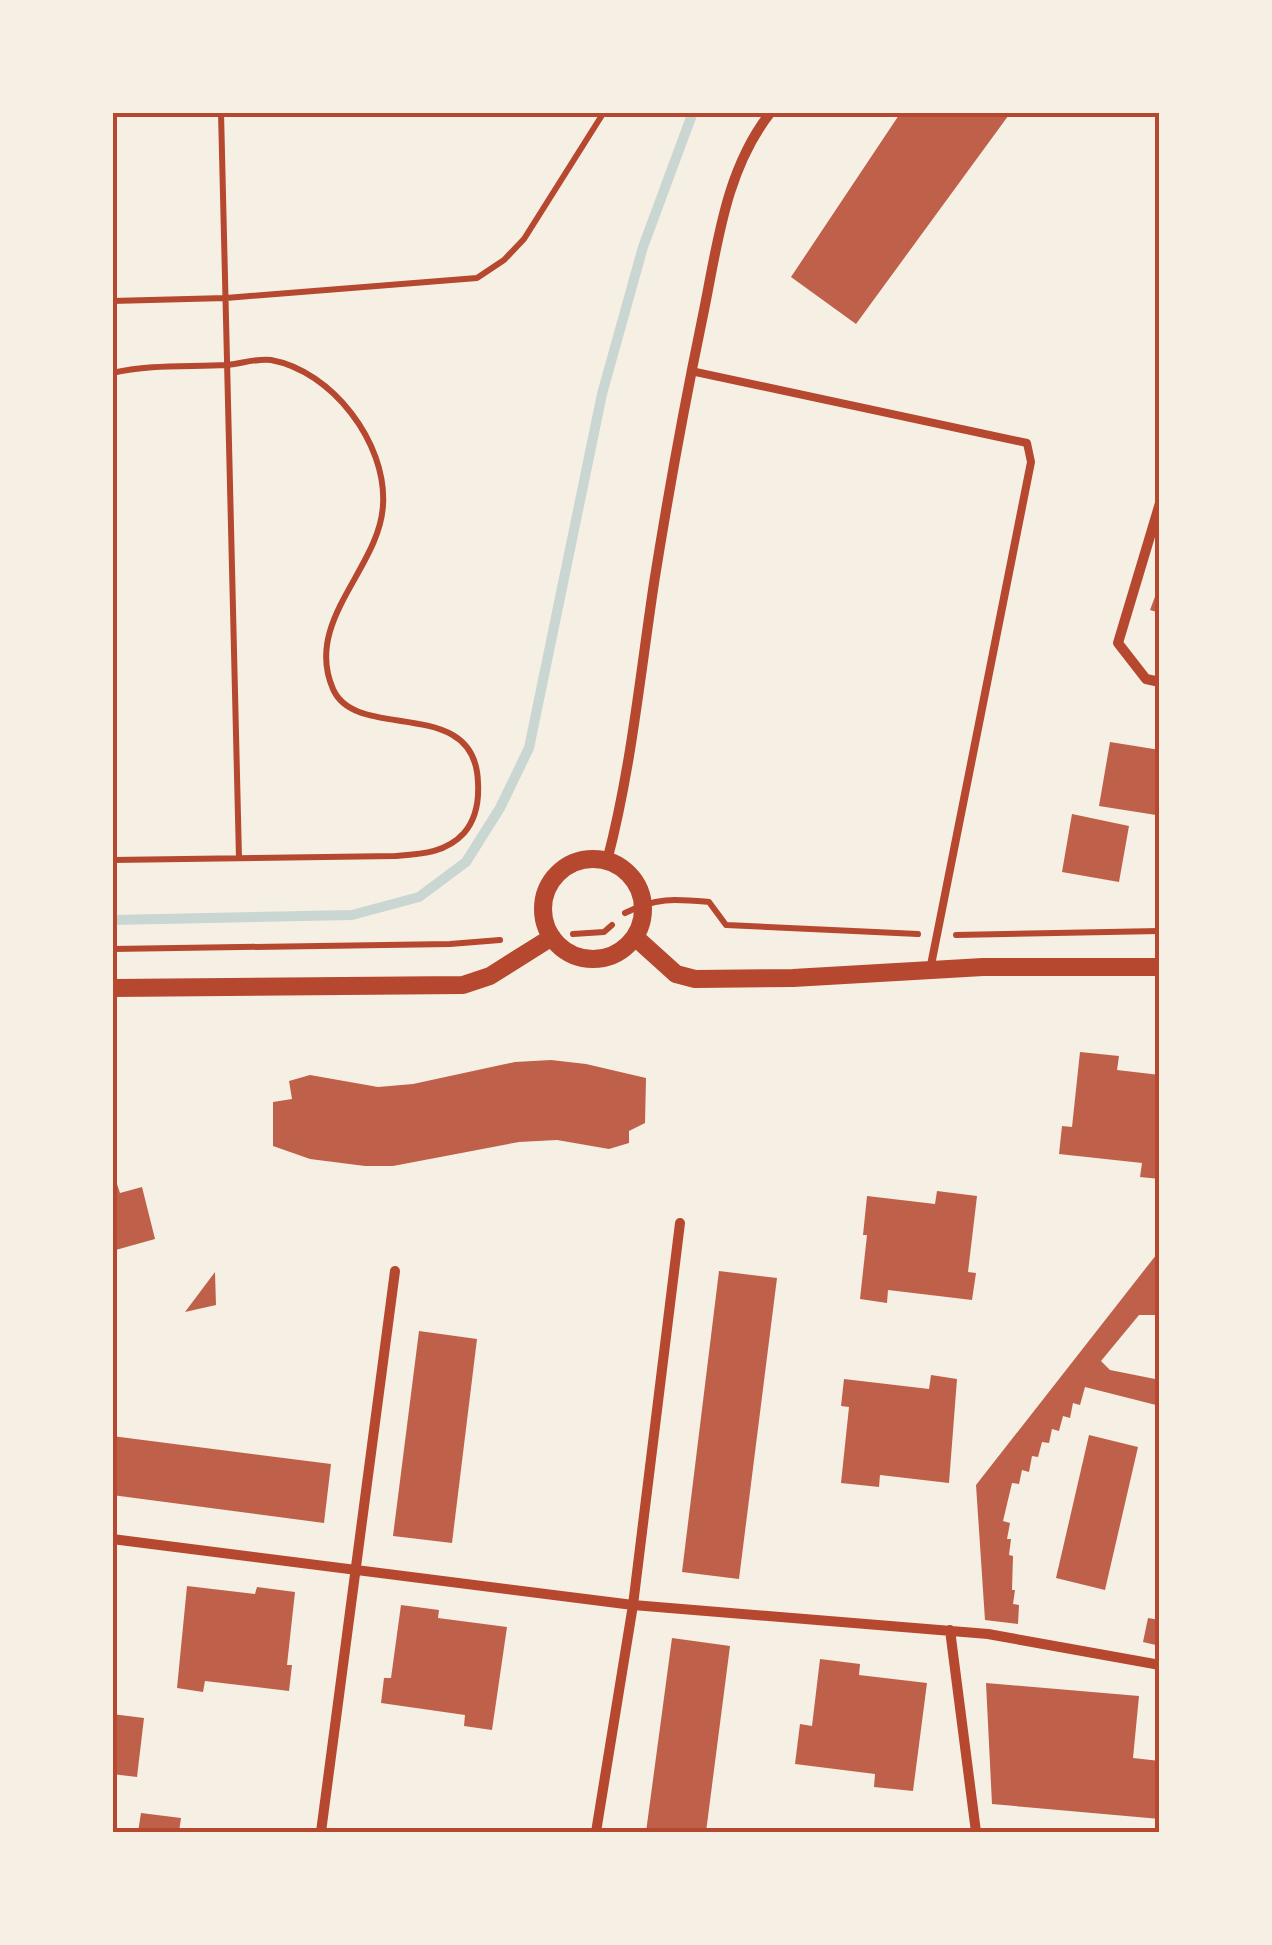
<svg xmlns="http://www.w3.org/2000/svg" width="1272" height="1945" font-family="'Noto Serif',serif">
	<rect width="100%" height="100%" fill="#f6efe4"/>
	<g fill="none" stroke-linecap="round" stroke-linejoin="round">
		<path stroke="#c9d6d2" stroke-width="10" d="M112 920 352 915 419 897 466 862 500 808 529 748 602 394 643 247 693 112"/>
	</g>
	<path fill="#bf614a" d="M901 112H1011L856 324 791 277Z
		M1159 586H1160V613L1150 610Z
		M1110 742 1160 750 1156 815 1099 806Z
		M1072 814 1129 826 1119 882 1062 872Z
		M1080 1052 1119 1056 1117 1070 1160 1075V1179L1140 1177 1142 1163 1059 1154 1062 1126 1072 1127Z
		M551 1060 586 1064 646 1078 645 1123 629 1131V1143L609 1149 557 1140 519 1142 393 1166H365L310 1159 273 1146V1102L292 1099 289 1081 310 1075 378 1087 413 1084 515 1062Z
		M112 1169 120 1193 142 1187 155 1239 112 1251Z
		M937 1191 977 1196 968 1272 976 1273 972 1300 888 1290 887 1303 860 1299 867 1235H863L867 1196 935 1204Z
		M1160 1250V1315H1139L1101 1361 1110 1370 1160 1380V1406L1085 1387 1080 1405 1073 1403 1070 1418 1063 1416 1059 1431 1052 1429 1049 1443 1042 1442 1038 1457 1032 1456 1029 1472 1022 1470 1019 1484 1012 1483 1003 1521 1010 1523 1007 1539H1011L1009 1555 1013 1556 1012 1590H1015L1013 1604 1019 1605 1018 1624 985 1620 976 1485Z
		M719 1271 777 1278 739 1579 682 1572Z
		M215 1272 216 1305 185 1312Z
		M419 1331 477 1339 452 1543 393 1536Z
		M931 1375 957 1379 949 1483 880 1475 879 1487 841 1483 849 1407 841 1406 844 1379 929 1389Z
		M1089 1435 1138 1447 1105 1590 1056 1578Z
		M112 1436 331 1464 324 1523 112 1495Z
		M187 1586 255 1594 257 1587 295 1592 287 1665H292L289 1691 205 1681 203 1692 177 1688Z
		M401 1605 439 1610 438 1618 507 1627 492 1730 464 1726 465 1715 381 1703 384 1678H391Z
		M1148 1618 1160 1620V1646L1143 1642Z
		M672 1638 730 1646 706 1832H646Z
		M820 1659 860 1664 859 1675 927 1683 913 1791 874 1787 875 1774 795 1764 800 1724 812 1726Z
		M986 1683 1139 1696 1133 1758 1160 1761V1819L992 1804Z
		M112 1714 144 1718 137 1777 112 1774Z
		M141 1813 181 1818 179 1832H138Z"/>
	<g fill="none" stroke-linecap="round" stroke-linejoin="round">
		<path stroke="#b5482f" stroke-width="6" d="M221 112 239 858
			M112 301 226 298 477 278 504 260 524 239 604 112
			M112 373C150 364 188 367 226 365 240 364 257 358 271 360 332 371 387 443 383 505 380 568 303 621 333 689 356 743 476 694 478 783 479 801 476 819 464 833 446 853 421 854 395 856L112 860
			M625 913C656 897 675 899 709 902L726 925 918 934
			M573 934 604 932 612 925
			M956 935 1160 931
			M112 949 450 944 500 940"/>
		<path stroke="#b5482f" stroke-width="8" d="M691 371 1027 443 1031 462 930 970"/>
		<path stroke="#b5482f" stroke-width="10" d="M1160 503 1118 643 1146 679 1160 682
			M607 861C631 770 640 676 654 583 668 495 684 407 702 320 717 249 724 171 771 112
			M112 1539 633 1605 988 1634 1160 1665
			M950 1630 976 1832
			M321 1832 395 1271
			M596 1832 633 1605 680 1223"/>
		<path stroke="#b5482f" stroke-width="18" d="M543 909a50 50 0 1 1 100 0a50 50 0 1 1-100 0Z
			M635 937 676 974 695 979 793 978 983 967H1160
			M112 988 463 985 490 976 552 937"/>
	</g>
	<rect width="1272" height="1945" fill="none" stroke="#f6efe4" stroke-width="230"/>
	<rect x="115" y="115" width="1042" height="1715" fill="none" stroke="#b5482f" stroke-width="4"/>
</svg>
